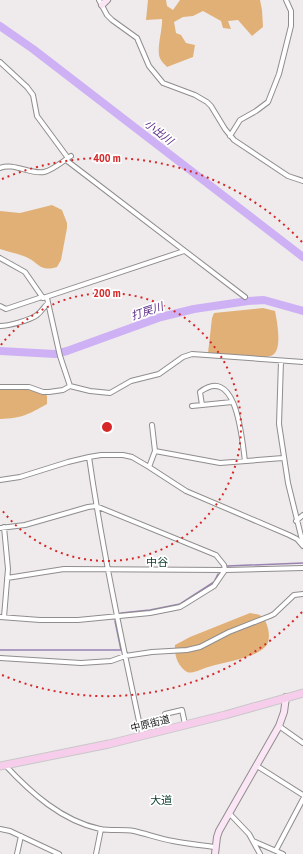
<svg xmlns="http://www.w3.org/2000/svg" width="303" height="854" font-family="'PT Sans Narrow','Noto Sans JP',sans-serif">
	<rect width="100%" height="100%" fill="#efebec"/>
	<path fill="#e1b077" d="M148 0H166L167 6 173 10 180 0H260L262 10 263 27 252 36 238 20 228 21 231 29 223 28 221 21 203 11 193 16 183 17 174 22 176 33 181 35 186 43 195 45 193 57 167 67C165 65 162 62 161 60 155 52 163 30 162 19L146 20Z
		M52 205 62 210 67 223V228L61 260 57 267C40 272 40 264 28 258 20 254 9 252 0 249V211L20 213Z
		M263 308 275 311C277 321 282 347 274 354 272 356 269 356 266 357L208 353 212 318 214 313Z
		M17 388 44 392 47 396V404C27 415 23 418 0 419V390Z
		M250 613C253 614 259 614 261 616 269 622 272 641 265 647 259 653 250 656 243 658 230 662 217 664 205 668 199 670 192 674 187 672 178 667 174 655 175 645L190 637Z"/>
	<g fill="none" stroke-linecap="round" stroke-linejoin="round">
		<path stroke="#9883b2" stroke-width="1.5" d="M227 566 303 563
			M121 613 150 610 180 604 214 582 218 574
			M0 650H121L115 621"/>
		<path stroke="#ceb1f4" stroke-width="8" d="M0 26 33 49 303 257
			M0 351 55 354 67 351 161 317 194 309 248 301 264 300 303 311"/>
		<defs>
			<path id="street" d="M99 0 107 15 112 20 137 38 149 66 163 83 195 95 207 102 211 106 225 129 234 140 288 176 303 181
				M0 62 27 87 33 95 37 116 68 158
				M230 136 240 120 256 111 268 102 279 74 291 26V11L286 0
				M66 160 245 297
				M0 168C13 162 31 175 44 172 53 170 63 161 71 156
				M0 258 25 272 43 298 184 251
				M47 298 60 356 70 386
				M0 306 6 309 42 297
				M0 326C9 326 30 320 37 315 41 312 44 307 48 303
				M281 361 279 424 288 483 303 544
				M0 387H29L43 392H49L63 390 70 386 90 391 110 393 131 381 159 374 183 357 192 354 303 362
				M202 405 200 392C237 364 242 440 245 461
				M192 406 232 402
				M155 451 220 463 283 458
				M89 457C102 547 121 637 140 726L143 735
				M149 467 155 451 152 425
				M0 480 20 477 68 462 89 457 101 455H123L132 457 149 467 186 491 289 535 297 539 303 546
				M296 521 303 515
				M0 528 25 525 88 507 96 506 216 555 224 565 225 570 214 586 185 604 180 607 150 613 78 620H40L0 617
				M7 578 64 569 225 570 303 568
				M4 617 8 569 4 527
				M0 658 81 663 111 661 125 656 152 652 187 650 200 647 229 632 270 616 274 614 294 595 303 594
				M279 726 303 743
				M168 729 165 714 182 710 185 724
				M5 765C31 793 62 821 100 829 111 831 123 829 134 831 147 834 160 839 173 841 187 844 201 845 215 847
				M257 766 303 795
				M229 813 249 834 260 854
				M0 829 10 831 59 854
				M253 841 283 854
				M276 850 303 799
				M17 854 21 836
				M96 854 101 829"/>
			<path id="secondary" d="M102 5 107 0
				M215 854 217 837 219 831 279 726 284 712 286 697"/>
			<path id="primary" d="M0 766 109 744 225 715 303 693"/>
		</defs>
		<use href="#street" stroke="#908d8d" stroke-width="6"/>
		<use href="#secondary" stroke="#908d8d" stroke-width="8"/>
		<use href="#primary" stroke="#c8c8c8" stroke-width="9"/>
		<use href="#street" stroke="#fff" stroke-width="4"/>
		<use href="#secondary" stroke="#fbe6f5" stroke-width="6"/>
		<use href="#primary" stroke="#f7cdec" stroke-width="7"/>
	</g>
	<g fill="none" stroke="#d62828" stroke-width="2" stroke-dasharray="2 4">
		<path d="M1 345A134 134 0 1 1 1 509"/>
		<path d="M302 612A269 269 0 0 1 2 675M2 179A269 269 0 0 1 302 242"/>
	</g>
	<g text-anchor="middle" stroke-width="3.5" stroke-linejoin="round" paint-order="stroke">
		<g font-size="10" fill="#1a1919" stroke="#fff">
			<text transform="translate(150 723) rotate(-14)" y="4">中原街道</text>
		</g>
		<g font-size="11" font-style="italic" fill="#5b2a88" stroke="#fff">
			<text transform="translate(159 132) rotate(38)" y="4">小出川</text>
			<text transform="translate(147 311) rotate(-18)" y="4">打戻川</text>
		</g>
		<g font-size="11" fill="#0e3f2e" stroke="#fff">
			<text x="157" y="566">中谷</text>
			<text x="161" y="804">大道</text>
		</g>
	</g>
	<circle cx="107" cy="427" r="6" fill="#d62828" stroke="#fff" stroke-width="2"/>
	<g font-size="12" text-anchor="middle" font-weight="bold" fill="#d62828" stroke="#fff" stroke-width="3.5" stroke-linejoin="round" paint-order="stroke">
		<text x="107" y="162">400 m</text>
		<text x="107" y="297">200 m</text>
	</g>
</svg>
